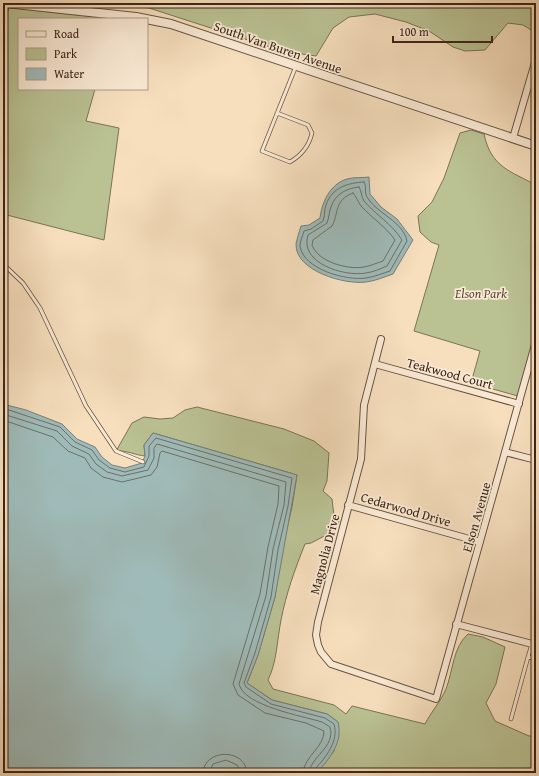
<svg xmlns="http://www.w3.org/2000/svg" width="539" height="776" font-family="'Gentium Book Plus',serif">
	<rect width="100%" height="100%" fill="#f7dfbe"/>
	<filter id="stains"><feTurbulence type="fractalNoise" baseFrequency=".005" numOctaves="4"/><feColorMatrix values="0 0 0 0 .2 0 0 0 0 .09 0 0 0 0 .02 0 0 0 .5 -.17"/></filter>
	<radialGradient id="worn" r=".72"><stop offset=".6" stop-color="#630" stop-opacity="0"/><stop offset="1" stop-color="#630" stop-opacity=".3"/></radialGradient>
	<path fill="#bac294" stroke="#7a7456" d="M101 3H536V33L523 25 508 23 485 50 465 51 453 47 429 31 406 22 375 14 349 17 333 28 316 56 282 51 149 8Z
		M3 7 116 19H19V89H95L86 121 119 128 104 240 3 214Z
		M471 130 484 134C491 167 510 171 536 185V335L518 396 471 383 480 351 414 331 439 245 431 242 420 232 418 216 432 202 444 178 460 133Z
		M197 407 284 429 314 441 329 453 327 481 323 491 332 499 334 516 339 521 334 531 311 543 305 544C295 569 286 594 281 620 277 640 277 662 268 680L273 689 334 705 346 714 352 706 425 724C431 712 441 701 446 689 453 671 453 647 468 634L483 637 505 647 496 684 486 703 495 721 529 736H536V773H316L334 751 338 722 327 714 272 700 247 683 258 655 275 597 282 550 292 507 297 475 153 433 144 445 145 456C135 455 126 450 116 451L132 423 144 417 160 419 173 418 185 410Z"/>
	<path fill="#9fbbb9" stroke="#777f79" d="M369 177 370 194 381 207 397 219 413 240 393 274C384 277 375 281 366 282 345 285 295 271 296 244 297 239 299 232 301 226L309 225 320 218C322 202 330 184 347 179 354 177 363 178 369 177Z
		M3 404 26 410 62 424 77 439 95 447 102 457 112 465 125 468 142 463 145 456 144 445 153 433 297 475 275 597 258 655 247 683 272 700 327 714 338 722C343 742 331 756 319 771L316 773H236L226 769 212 773H3Z"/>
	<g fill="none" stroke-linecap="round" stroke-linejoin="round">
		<path stroke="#6d7068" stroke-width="1" d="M364 182C367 186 364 192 367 197 377 214 403 221 407 241L390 271C383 273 374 277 366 278 346 281 303 269 300 246 300 241 303 235 304 231L311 229 323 221C325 216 324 210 326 205 332 187 348 183 364 182Z
			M359 187C362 191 361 197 364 201 376 215 392 224 402 240L387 266C380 269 373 272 366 273 344 277 299 263 308 235L327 223C329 218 329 212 331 207 335 194 347 188 359 187Z
			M353 193C356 196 358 202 361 206 372 218 386 227 395 240L383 261C377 263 370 266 364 267 348 270 318 262 312 245L313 240 332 226C339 213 334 200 353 193Z
			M3 408 60 427 75 442 92 450 99 460 110 468 125 472 144 467 149 456V446L156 438 292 478 288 506 278 550 271 597 255 653 244 683 246 687 271 704 325 718 334 724C339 741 326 757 315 769L314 773
			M3 414 57 431 72 446 89 454 96 464 107 472 122 476 148 470 154 458V448L157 444 286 482 284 505 273 549 266 596 239 684C244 706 303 716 322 722L330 727C336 747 310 757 309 773
			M3 420 53 437 68 451 85 458 91 468 103 477 122 482 151 475 157 467 160 453 162 451 279 486 278 504 268 547 260 594 233 684 238 695 265 713 306 723 324 731C324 748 304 756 303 773
			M203 773C204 748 246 748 247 773
			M209 773 213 764 226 760 237 765 241 773"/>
		<defs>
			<path id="service" d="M3 21 8 4
				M277 113 308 125 312 133C309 146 302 155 290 162L262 151 296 66
				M3 264 23 283 40 308 86 406 116 451 143 462
				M532 644 528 657 536 659
				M511 719 528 657"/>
			<path id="minor" d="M513 138 536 59
				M381 339 364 405 361 459 318 622 316 635 318 645 321 652 331 664 436 699 536 341
				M375 364 519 404
				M505 452 536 460
				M348 505 480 542
				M456 624 536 645"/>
			<path id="tertiary" d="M6 3 136 17 171 24 536 146"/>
		</defs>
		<use href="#service" stroke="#6a5442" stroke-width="4.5"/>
		<use href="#minor" stroke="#6a5442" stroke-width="8"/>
		<use href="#tertiary" stroke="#6a5442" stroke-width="10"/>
		<use href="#service" stroke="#faead5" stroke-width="3"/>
		<use href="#minor" stroke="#faead5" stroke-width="6"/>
		<use href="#tertiary" stroke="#faead5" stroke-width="8"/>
	</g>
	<g text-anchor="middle" stroke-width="3.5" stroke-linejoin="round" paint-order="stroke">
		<g font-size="13" fill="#3b2518" stroke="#faead5">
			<text transform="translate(278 47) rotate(19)" y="5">South Van Buren Avenue</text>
			<text transform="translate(450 373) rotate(15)" y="5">Teakwood Court</text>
			<text transform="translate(406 509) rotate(16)" y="5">Cedarwood Drive</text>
			<text transform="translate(476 517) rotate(-74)" y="5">Elson Avenue</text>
			<text transform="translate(324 554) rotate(-75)" y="5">Magnolia Drive</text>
		</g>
		<g font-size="13" font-style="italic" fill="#5b4c37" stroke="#faead5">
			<text x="481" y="298">Elson Park</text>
		</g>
	</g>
	<rect width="539" height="776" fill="none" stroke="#f7dfbe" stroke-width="16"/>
	<rect x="4" y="4" width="531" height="768" fill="none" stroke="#3b2518" stroke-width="2"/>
	<rect x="8" y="8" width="523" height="760" fill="none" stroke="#3b2518"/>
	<rect x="18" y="18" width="130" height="72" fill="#faead5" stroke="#ae9b89"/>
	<rect x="26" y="31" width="20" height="6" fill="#faead5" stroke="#ae9b89"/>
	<text x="54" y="38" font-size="12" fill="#3b2518">Road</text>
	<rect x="26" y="48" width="20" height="12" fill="#bac294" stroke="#ae9b89"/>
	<text x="54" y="58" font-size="12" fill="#3b2518">Park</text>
	<rect x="26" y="68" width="20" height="12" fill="#9fbbb9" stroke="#ae9b89"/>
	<text x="54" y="78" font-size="12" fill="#3b2518">Water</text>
	<path d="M393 36v6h99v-6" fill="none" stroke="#3b2518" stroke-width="2"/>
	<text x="399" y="36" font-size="12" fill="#3b2518" stroke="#faead5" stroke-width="3" paint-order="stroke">100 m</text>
	<rect width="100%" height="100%" filter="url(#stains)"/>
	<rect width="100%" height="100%" fill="url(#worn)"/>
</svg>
